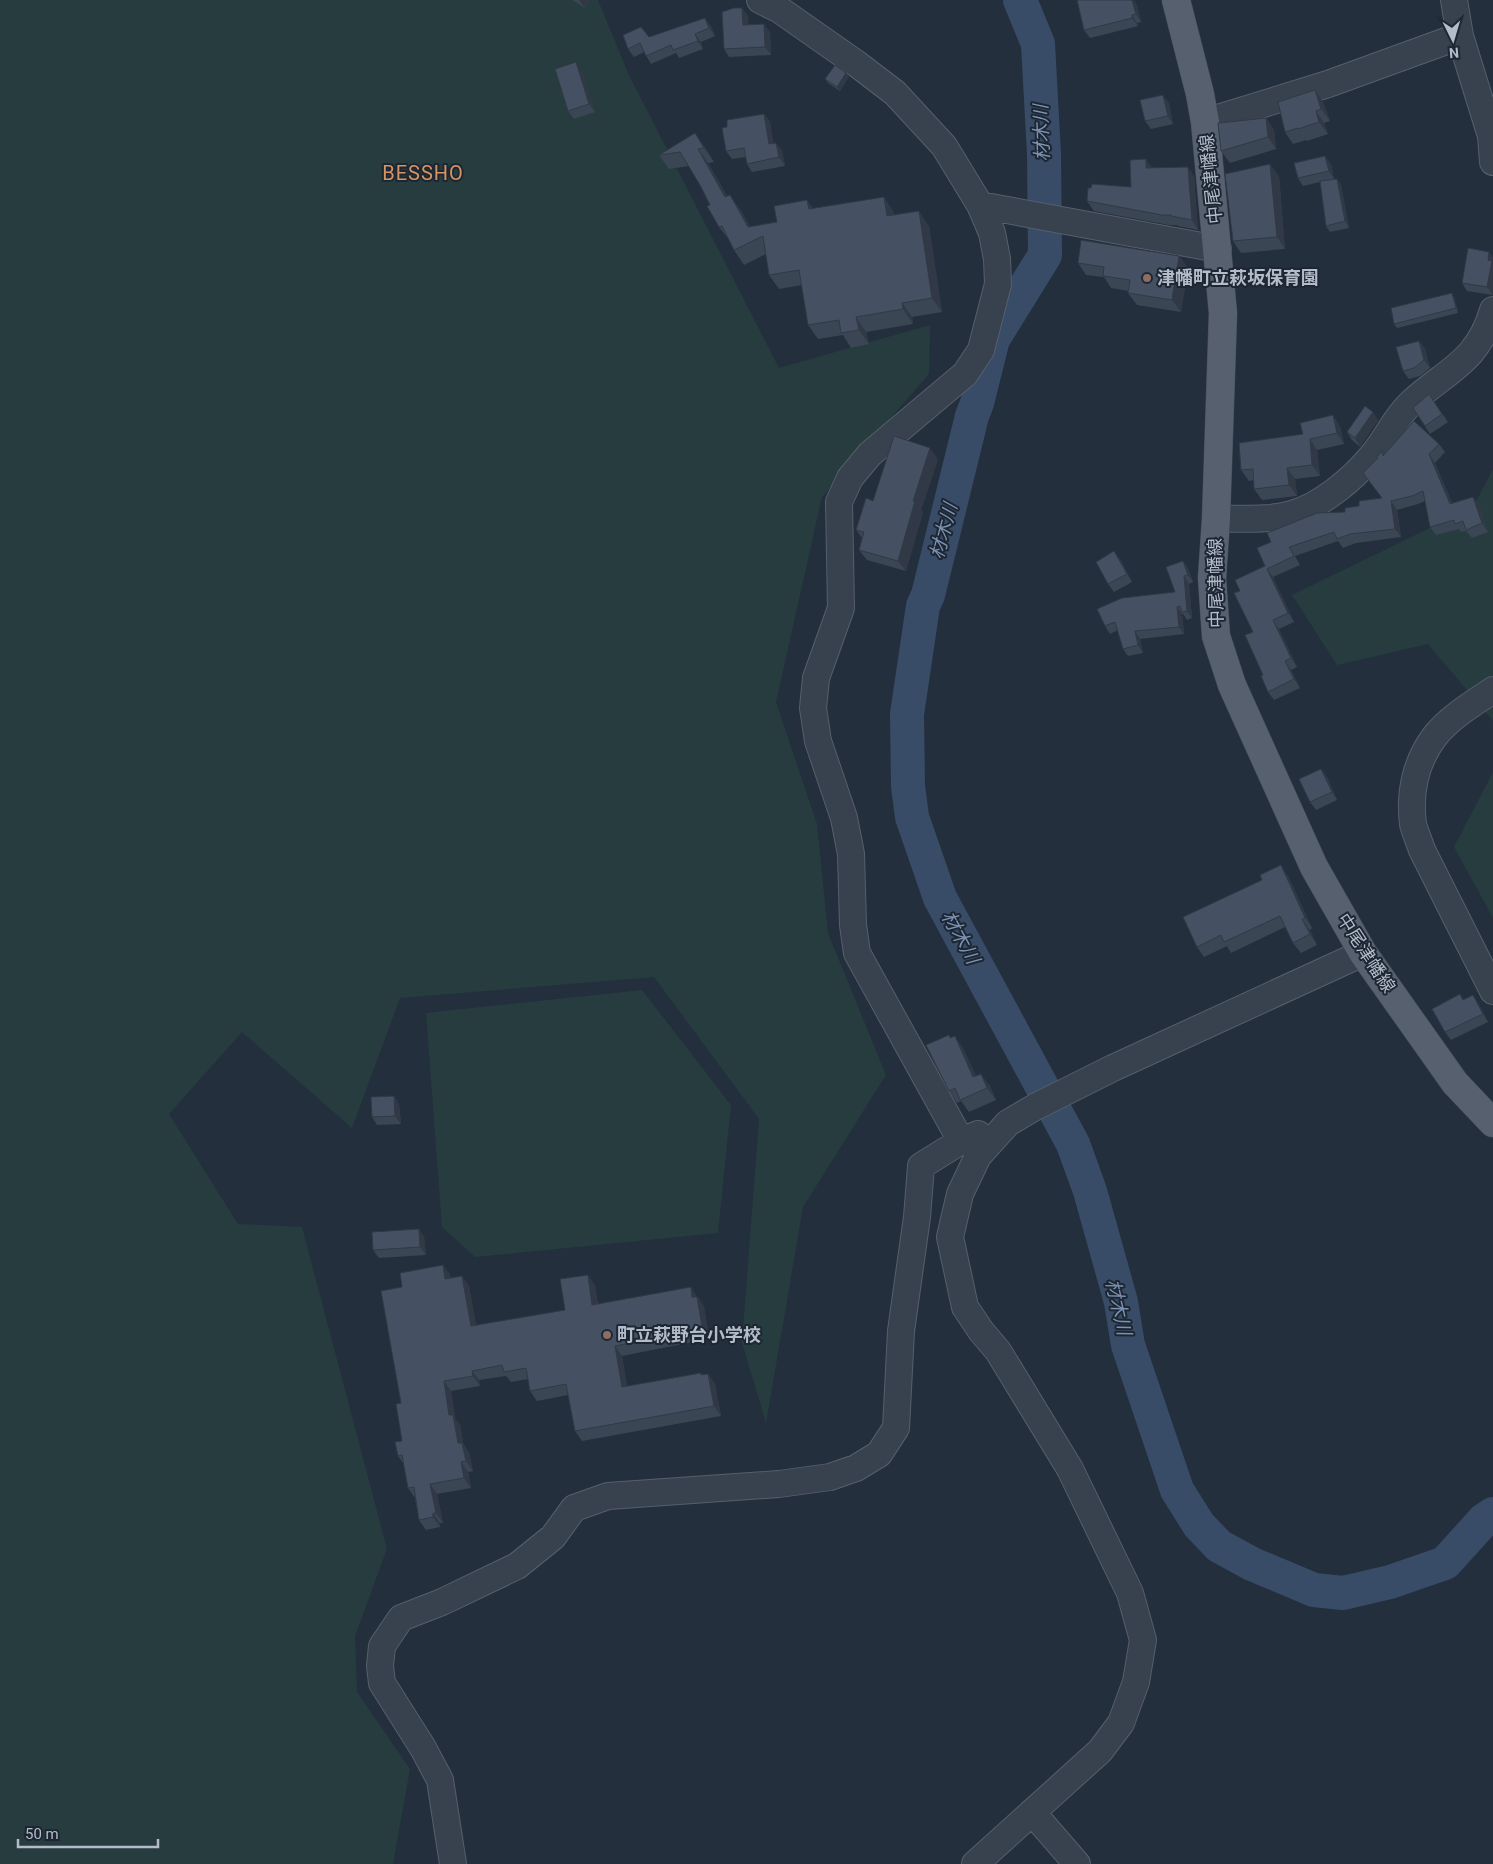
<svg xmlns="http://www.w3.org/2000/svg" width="1493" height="1864" font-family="Roboto,'Noto Sans JP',sans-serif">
	<rect width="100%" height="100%" fill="#242f3e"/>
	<path fill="#263c3f" d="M0 0H598L629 75 779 368 930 325 929 374 822 497 776 702 817 824 828 933 886 1075 803 1207 766 1423 742 1343 759 1119 654 977 400 998 352 1128 242 1032 169 1114 238 1224 302 1227 387 1549 355 1636 357 1692 410 1769 393 1864H0Z
		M1493 469V721L1428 644 1337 665 1292 595 1473 507Z
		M1493 772V918L1454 847Z
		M642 990 731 1105 718 1233 475 1257 442 1227 426 1013Z"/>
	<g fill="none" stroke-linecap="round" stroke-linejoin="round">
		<path stroke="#394c67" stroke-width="34" d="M1020 0 1038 44 1044 154 1045 255 993 339 977 403 972 416 928 595 923 606 907 714 908 786 912 817 940 898 1073 1144 1090 1191 1121 1302 1128 1345 1177 1490 1199 1525 1219 1546 1252 1564 1314 1590 1343 1593 1390 1582 1445 1563 1484 1520 1493 1514"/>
		<defs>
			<path id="minor" d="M760 0 780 10 857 64 895 93 944 146 980 205 992 233 997 259 998 284 981 350 965 374 870 454 850 478 839 502 841 608 816 678 813 708 818 741 844 818 851 854 853 925 857 953 961 1141
				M1454 0 1460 36 1491 136 1493 162
				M1205 122 1328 84 1460 36
				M980 205 1218 249
				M1216 519C1240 518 1268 521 1292 514 1320 506 1352 480 1371 457 1386 440 1395 417 1412 402 1447 370 1478 362 1493 310
				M1493 690C1474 703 1450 717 1435 736 1416 761 1409 792 1413 824 1415 832 1419 841 1422 850L1493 991
				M1032 1812 1077 1864
				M453 1864 440 1780 423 1748 382 1683 380 1666 382 1646 401 1618 442 1602 517 1566 553 1537 574 1508 608 1496 779 1484 830 1477 856 1468 879 1454 896 1428 901 1331 917 1217 921 1166 961 1141 978 1134
				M975 1864 1100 1751 1121 1723 1136 1682 1143 1640 1130 1593 1070 1469 998 1351 981 1331 965 1307 950 1237 960 1194 978 1156 1008 1123 1035 1107 1113 1068 1363 953"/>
			<path id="major" d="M1176 0 1200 94 1205 122 1223 313 1216 519 1212 578 1216 636 1232 685 1314 867 1363 953 1455 1083 1493 1123"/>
		</defs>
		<use href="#minor" stroke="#565f6c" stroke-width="28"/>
		<use href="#major" stroke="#414a57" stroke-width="29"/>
		<use href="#minor" stroke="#38414e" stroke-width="26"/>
		<use href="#major" stroke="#56606e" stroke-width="28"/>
	</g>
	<path fill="#3b4654" d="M572 0H589L585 8Z
		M1137 5 1141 22 1137 23 1138 26 1090 38 1084 30Z
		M748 16V25L770 32 771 55 729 57 724 49Z
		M711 26 715 36 701 42 703 49 679 58 676 53 651 64 644 52 634 57 628 49 649 37Z
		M582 71 595 112 574 119 568 111Z
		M849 77 840 91 828 83 825 79Z
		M1323 102 1330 121 1324 123 1328 134 1307 141 1306 140 1293 144 1285 132Z
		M1169 103 1173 124 1151 129 1145 121Z
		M764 114 770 122 773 143H776L782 151 785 166 752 172 747 164 746 157 732 159 726 151 727 127Z
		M1266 118 1274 130 1276 149 1230 163 1221 151Z
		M705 147 714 162 708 163 727 196 740 209 750 227 777 222 813 208 894 212V215L929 226 942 312 912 317 913 324 866 332 869 344 851 348 843 335 818 339 808 325 802 285 779 289 769 275 766 254 744 265 734 250 730 241 719 227 710 205 700 185 689 166 669 169 659 155Z
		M1331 164 1334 179H1337L1341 185 1349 228 1330 232 1326 226 1320 182 1303 186 1298 178Z
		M1152 168 1194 176 1198 230 1178 226 1177 225H1169L1094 211 1087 201 1131 187Z
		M1279 176 1285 249 1241 253 1233 241Z
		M1179 256 1188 268 1181 312 1137 305 1128 293 1129 291 1111 288 1104 277 1086 275 1078 263Z
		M1493 257V295L1467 291 1462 283Z
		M1454 297 1458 313 1397 328 1394 324Z
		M1419 341 1425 349 1430 368 1420 376 1409 379 1403 371Z
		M1429 394 1448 422 1430 434 1413 408Z
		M1373 412 1378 420 1360 447 1352 440 1347 432Z
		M1340 426 1344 444 1317 450 1320 476 1295 479 1297 496 1262 500 1254 489V480L1249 481 1241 470 1303 434Z
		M1439 444 1445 452 1435 463 1452 503 1473 497 1479 505 1488 532 1472 538 1466 531 1461 532 1459 529 1436 535 1430 527 1425 501 1418 504 1397 510 1401 537 1356 543 1343 548 1338 541 1295 556 1300 565 1273 577 1294 622 1279 629 1297 667 1291 670 1300 688 1274 700 1268 692 1263 675 1253 632 1240 591 1265 566 1257 548 1345 512 1359 506 1382 498 1363 473 1378 458 1382 451 1384 454Z
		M938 459 921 510 923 512 906 571 867 560 859 550 862 538 856 530 873 501Z
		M1120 559 1132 582 1114 592 1108 584Z
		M1183 561 1188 568 1193 582 1189 584 1192 618 1187 620 1183 614H1182L1184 634 1140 639 1143 653 1128 656 1123 649 1118 630 1110 634 1105 626 1175 592Z
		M1321 769 1327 777 1337 800 1316 810 1310 802Z
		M1288 876 1312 928 1310 930 1317 945 1301 953 1293 943 1285 927 1231 953 1227 946 1204 957 1197 947Z
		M1464 1000 1478 1003 1488 1022 1451 1040 1445 1032Z
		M949 1035 950 1038 963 1048 976 1076 990 1086 996 1100 969 1112 961 1101 957 1103 949 1091Z
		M394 1096 399 1104 401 1124 377 1125 372 1117Z
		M419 1229 424 1237 426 1255 379 1258 373 1250Z
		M443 1265 450 1275V1278L462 1276 469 1286 476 1326 565 1310 595 1285 598 1304 698 1297 704 1307 709 1336 703 1337V1339L698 1341 622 1356 627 1386 701 1373 703 1375 708 1374 715 1384 721 1416 582 1441 575 1431 568 1395 537 1401 530 1391 528 1379 511 1382 506 1376 479 1380 480 1386 451 1391 455 1418 460 1425 463 1443 469 1453 473 1471 468 1472 471 1488 437 1494 443 1523H440V1527L426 1530 419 1520 415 1498 408 1488 403 1463 398 1456 402 1441V1287Z"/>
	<path fill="#303945" d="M579 0H589L585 8Z
		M1132 0H1134L1137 5 1141 22 1136 14Z
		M742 8 748 16 749 33 743 25Z
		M1132 15 1137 23 1138 26 1132 18Z
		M705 18 711 26 715 36 709 28Z
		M764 24 770 32 771 55 765 47Z
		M695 34 701 42 703 49 698 41Z
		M576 62 582 71 595 112 589 104Z
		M846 73 849 77 840 91 837 87Z
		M1315 90 1323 102 1330 121 1321 109Z
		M1163 95 1169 103 1173 124 1168 116Z
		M1316 111 1324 123 1328 134 1319 122Z
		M764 114 770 122 775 152 769 144Z
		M1266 118 1274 130 1276 149 1268 137Z
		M695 133 705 147 714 162 704 148Z
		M776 143 782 151 785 166 779 157Z
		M698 149 708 163 735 211 725 197Z
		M1325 156 1331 164 1334 179 1329 171Z
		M1146 159 1153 169 1146 168Z
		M1270 164 1279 176 1285 249 1277 237Z
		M1188 167 1194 176 1198 230 1192 220Z
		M1337 179 1341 185 1349 228 1345 221Z
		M730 195 740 209 758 242 748 227Z
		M884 197 894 212 897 231 887 216Z
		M807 200 817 214 809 209Z
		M919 211 929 226 942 312 932 298Z
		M1489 252 1493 257V295L1487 287 1488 260Z
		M1179 256 1188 268 1181 312 1172 300Z
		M902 303 912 317 913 324 903 309Z
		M856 317 866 332 869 344 859 330Z
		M1419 341 1425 349 1430 368 1424 360Z
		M1373 412 1378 420 1360 447 1355 438Z
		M1333 415 1340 426 1344 444 1337 433Z
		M1310 439 1317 450 1320 476 1312 465Z
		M930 448 938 459 921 510 923 512 906 571 898 561 913 501Z
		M1429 454 1435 463 1456 513 1450 504Z
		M1287 468 1295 479 1297 496 1289 485Z
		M1473 497 1479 505 1488 532 1482 523Z
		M1391 501 1397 510 1401 537 1395 529Z
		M1114 551 1120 559 1132 582 1127 574Z
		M1183 561 1188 568 1193 582 1188 575Z
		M1267 569 1273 577 1294 622 1288 613Z
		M1184 576 1189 584 1192 618 1187 611Z
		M1177 607 1182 614 1184 634 1179 627Z
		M1273 620 1279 629 1297 667 1291 658Z
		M1135 631 1140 639 1143 653 1138 645Z
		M1285 661 1291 670 1300 688 1294 679Z
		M1321 769 1327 777 1337 800 1332 792Z
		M1281 865 1288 876 1312 928 1305 918Z
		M1302 919 1310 930 1317 945 1310 934Z
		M1473 995 1478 1003 1488 1022 1483 1014Z
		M955 1036 963 1048 982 1089 973 1077Z
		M981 1074 990 1086 996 1100 987 1088Z
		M394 1096 399 1104 401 1124 395 1116Z
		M419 1229 424 1237 426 1255 420 1247Z
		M443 1265 450 1275 452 1289 445 1279Z
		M588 1275 595 1285 599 1315 592 1305Z
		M462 1276 469 1286 478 1336 471 1326Z
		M691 1287 704 1307 709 1336 702 1326 692 1297Z
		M696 1327 703 1337V1339L696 1329Z
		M615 1346 622 1356 629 1397 622 1387Z
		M472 1371 479 1380 480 1386 473 1376Z
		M708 1374 715 1384 721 1416 714 1406Z
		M444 1381 451 1391 455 1418 460 1425 463 1443 469 1453 473 1471 466 1461 458 1443 449 1415Z
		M461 1462 468 1472 471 1488 464 1478Z
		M430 1484 437 1494 443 1523 436 1513Z
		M433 1513 440 1523V1527L433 1517Z"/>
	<path fill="#455162" stroke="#303945" d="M1077 0H1132L1136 14 1132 15V18L1084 30Z
		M734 8H742L743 25 764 24 765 47 724 49 722 12Z
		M705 18 709 28 695 34 698 41 673 50 671 45 646 56 640 43 628 49 623 35 641 27 649 37Z
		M576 62 589 104 568 111 555 69Z
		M835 65 846 73 837 87 825 79Z
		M1315 90 1321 109 1316 111 1319 122 1298 129V128L1285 132 1278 102Z
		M1163 95 1168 116 1145 121 1140 100Z
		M764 114 769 144 776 143 779 157 747 164 744 148 726 151 722 128 727 127V120Z
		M1266 118 1268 137 1221 151 1218 123Z
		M695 133 704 148 698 149 725 197 730 195 748 227 777 222 774 206 807 200 809 209 884 197 887 216 919 211 932 298 902 303 903 309 856 317 859 330 841 333 839 320 808 325 799 270 769 275 763 236 734 250 722 226 719 227 707 206 710 205 700 185 680 152 659 155Z
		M1325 156 1329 171 1298 178 1294 163Z
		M1146 159V168L1188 167 1192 220 1171 216V215H1162L1087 201 1088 188H1091L1092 184 1131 187 1130 160Z
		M1270 164 1277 237 1233 241 1225 174Z
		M1337 179 1345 221 1326 226 1320 181Z
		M1081 240 1179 256 1172 300 1128 293 1130 280 1103 276 1104 267 1078 263Z
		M1468 248 1489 252 1488 260 1492 261 1487 287 1462 283Z
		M1452 293 1456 308 1394 324 1391 308Z
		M1419 341 1424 360 1414 368 1403 371 1396 347Z
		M1429 394 1442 414 1425 426 1413 408Z
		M1365 406 1373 412 1355 438 1347 432Z
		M1333 415 1337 433 1310 439 1312 465 1287 468 1289 485 1254 489 1253 469 1241 470 1239 443 1303 434 1300 423Z
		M1414 421 1439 444 1429 454 1450 504 1473 497 1482 523 1466 530 1463 521 1455 524 1454 520 1430 527 1423 491 1412 496 1391 501 1395 529 1350 534 1337 539 1334 532 1289 547 1294 556 1267 569 1288 613 1273 620 1291 658 1285 661 1294 679 1268 692 1261 676 1263 675 1245 635 1253 632 1234 593 1240 591 1235 580 1265 566 1257 548 1271 542 1267 533 1317 513 1345 512V508L1359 506V501L1382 498 1363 473 1378 458 1377 457 1382 451 1383 456Z
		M894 436 930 448 913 501H915L898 561 859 550 864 532 856 530 866 498 873 501Z
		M1114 551 1127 574 1108 584 1096 562Z
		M1183 561 1188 575 1184 576 1187 611 1182 612 1180 606 1177 607 1179 627 1135 631 1138 645 1123 649 1115 622 1105 626 1097 609 1122 598 1175 592 1166 567Z
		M1321 769 1332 792 1310 802 1299 779Z
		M1281 865 1305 918 1302 919 1310 934 1293 943 1280 916 1224 942 1221 935 1197 947 1183 917 1262 880 1260 875Z
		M1460 994 1463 1000 1473 995 1483 1014 1445 1032 1432 1009Z
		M949 1035 950 1038 955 1036 973 1077 981 1074 987 1088 960 1100 955 1088 949 1091 926 1045Z
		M394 1096 395 1116 372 1117 371 1097Z
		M419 1229 420 1247 373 1250 372 1232Z
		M443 1265 445 1279 462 1276 471 1326 565 1310 560 1279 588 1275 592 1305 691 1287 692 1297H697L702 1326 696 1327V1329L691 1331 615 1346 622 1387 701 1373V1375L708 1374 714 1406 575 1431 566 1384 530 1391 526 1368 504 1372 502 1365 472 1371 473 1376 444 1381 449 1415H453L458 1443H462L466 1461 461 1462 464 1478 430 1484 436 1513H433V1517L419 1520 414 1487 408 1488 402 1455 398 1456 395 1442 402 1441 396 1404 401 1403 381 1291 402 1287 400 1273Z"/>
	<g fill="#8d6e63" stroke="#1d2633" stroke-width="2">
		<circle cx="1147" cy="278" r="5"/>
		<circle cx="607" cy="1335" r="5"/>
	</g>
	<g text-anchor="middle" stroke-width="4" stroke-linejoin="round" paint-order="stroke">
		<g font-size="18" fill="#b4bcc9" stroke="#1d2633">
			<text transform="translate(1211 179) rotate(-96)" y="6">中尾津幡線</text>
			<text transform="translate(1216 583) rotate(-91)" y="6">中尾津幡線</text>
			<text transform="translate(1366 953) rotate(57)" y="6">中尾津幡線</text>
		</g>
		<g font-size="18" font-weight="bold" fill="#b4bcc9" stroke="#1d2633" text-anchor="start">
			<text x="1157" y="284">津幡町立萩坂保育園</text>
			<text x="617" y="1341">町立萩野台小学校</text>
		</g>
		<g font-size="19" font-style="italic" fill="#7c92b1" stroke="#1d2633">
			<text transform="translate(1041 133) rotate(-92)" y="7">材木川</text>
			<text transform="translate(943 531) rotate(-75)" y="7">材木川</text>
			<text transform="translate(961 937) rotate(61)" y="7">材木川</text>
			<text transform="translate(1119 1307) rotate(77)" y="7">材木川</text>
		</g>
		<g font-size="20" letter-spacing="1" fill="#d59563" stroke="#1d2633">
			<text x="423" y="180">BESSHO</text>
		</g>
	</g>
	<g transform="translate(1453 40) rotate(175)" stroke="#1d2633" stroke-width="4" paint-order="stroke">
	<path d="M0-4L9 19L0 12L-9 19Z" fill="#b4bcc9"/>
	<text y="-8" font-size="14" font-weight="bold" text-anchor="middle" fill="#b4bcc9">N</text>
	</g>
	<path d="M18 1839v8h140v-8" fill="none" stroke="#b4bcc9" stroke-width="2.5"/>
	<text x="25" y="1839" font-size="15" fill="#b4bcc9" stroke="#1d2633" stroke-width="4" paint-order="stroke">50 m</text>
</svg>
